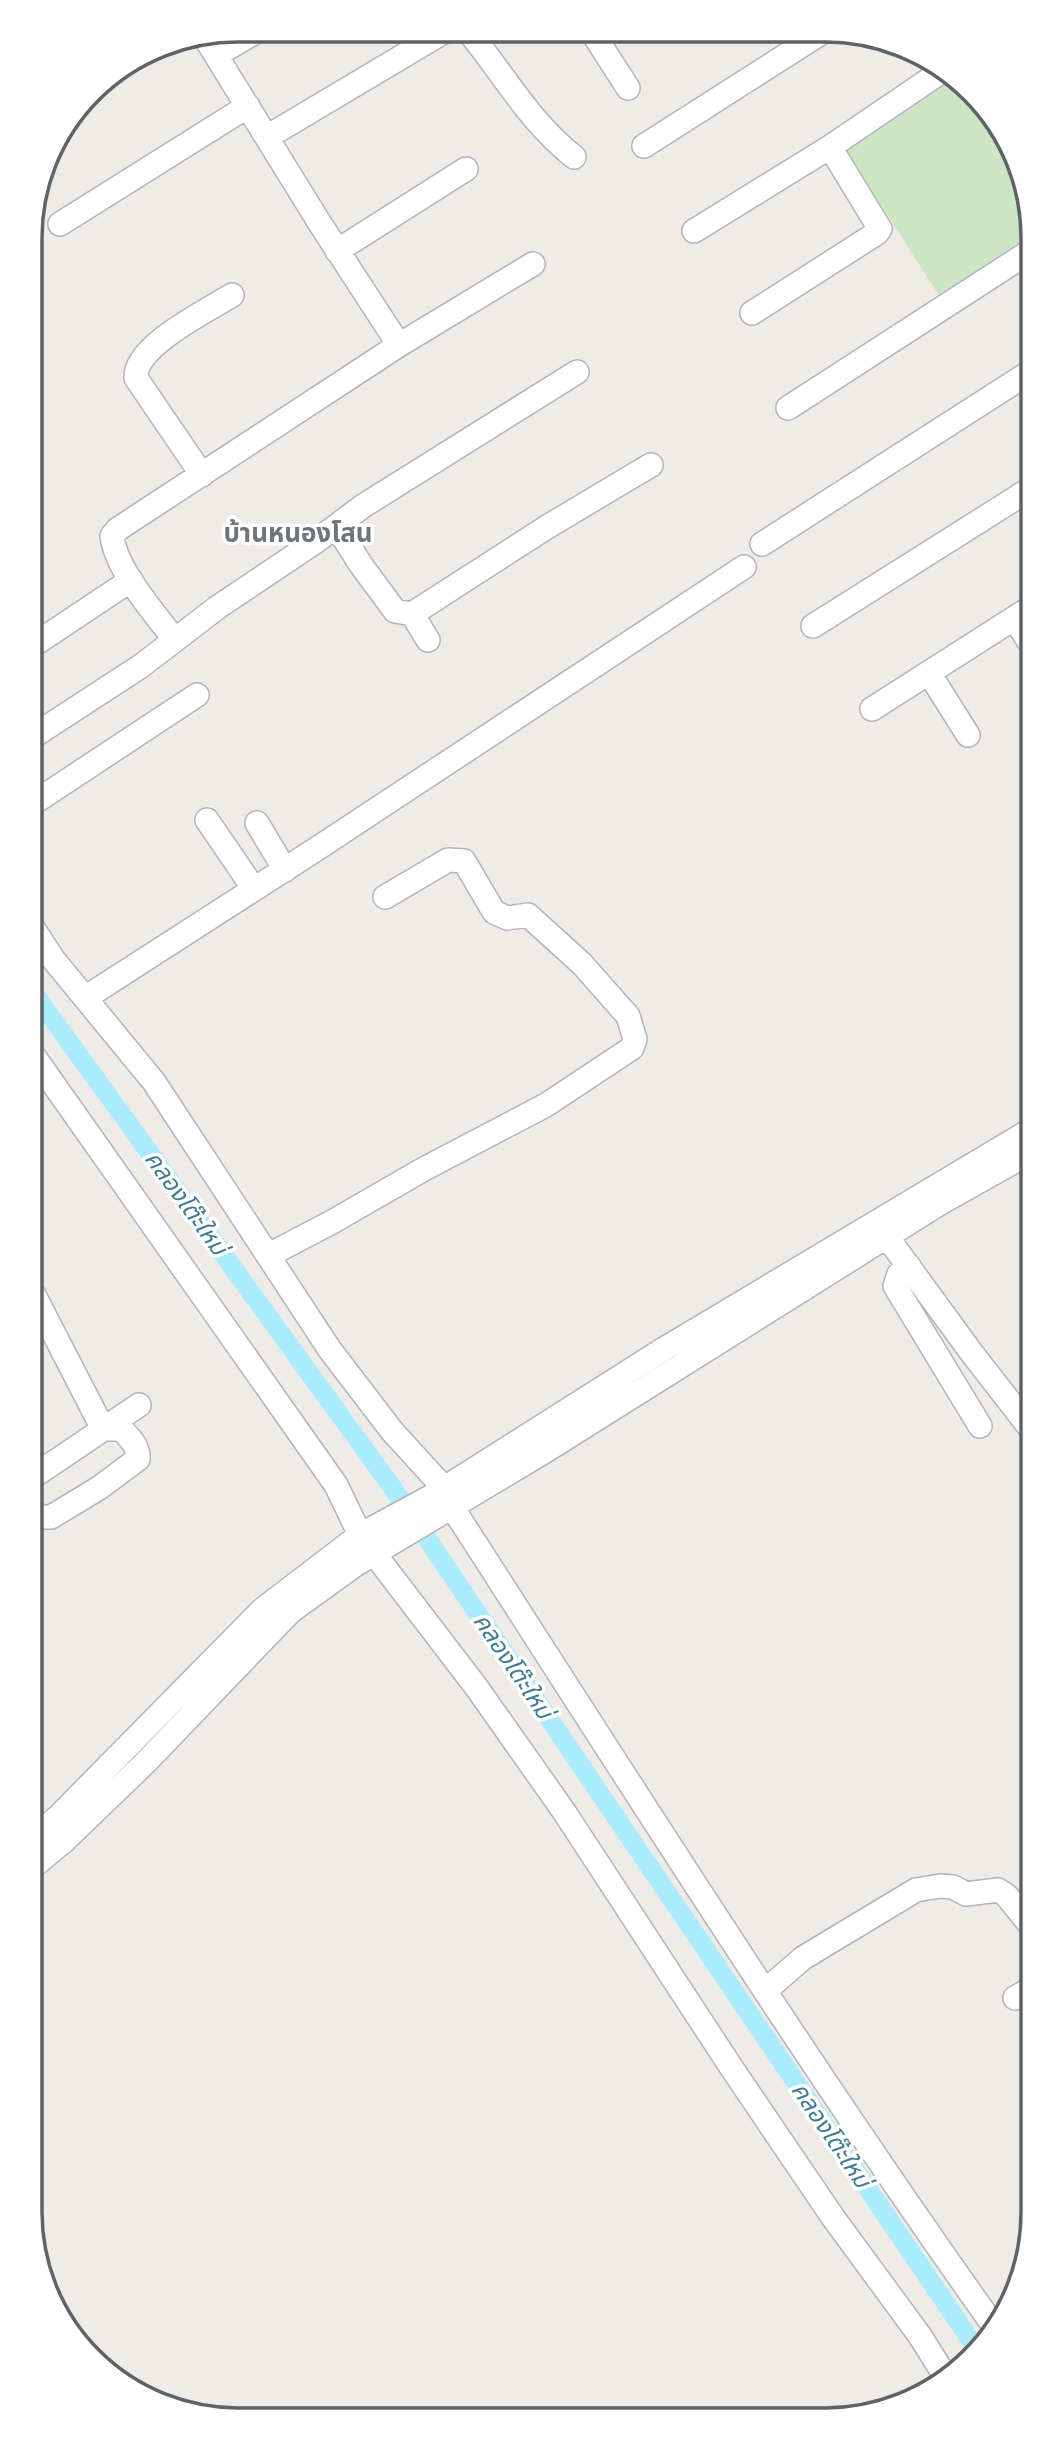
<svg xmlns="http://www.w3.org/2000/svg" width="1063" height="2450" font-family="Rubik,'Noto Sans Thai',sans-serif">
	<rect width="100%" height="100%" fill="#efebe6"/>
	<path fill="#cce6c3" d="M954 77 963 82 1026 184V241L940 297 845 149Z"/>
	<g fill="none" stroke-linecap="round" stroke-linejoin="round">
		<path stroke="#a9ecfd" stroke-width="19" d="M33 992 392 1487 978 2351"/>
		<defs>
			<path id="minor" d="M468 31C506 77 527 119 574 157
				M592 32 628 88
				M204 36 319 222 399 345
				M216 55 259 30
				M267 137 445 31
				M644 146 821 33
				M60 224 248 106
				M694 231 830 147 942 71
				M337 251 466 169
				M752 313 877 233 880 229 830 147
				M788 408 1026 254
				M202 475 136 378C134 346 207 311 232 295
				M337 527 361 565 395 611 412 614 547 527 651 465
				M762 544 1027 374
				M412 614 428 640
				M1014 618 1028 640
				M813 626 1027 491
				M174 639C154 612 116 570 112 536L118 529 399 345 533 264
				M32 646 131 580
				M929 673 968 735
				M872 709 1027 610
				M32 737 141 666 218 607 315 542 363 506 577 372
				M32 804 197 695
				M207 820 254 889
				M257 823 285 870
				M33 928 53 959 154 1082 330 1350 392 1431 444 1488 452 1507C630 1783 805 2061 996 2329
				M85 998 318 848 744 567
				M33 1055 336 1485 360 1535 477 1688 565 1813 731 2067 832 2216 920 2336 947 2379
				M887 1237 971 1352 1030 1428
				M269 1255 332 1222 424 1169 546 1105 632 1048 635 1039 628 1016 582 964 528 915 507 918 494 912 464 861 448 860 385 897
				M909 1266 899 1274 895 1286 980 1426
				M34 1295 103 1429
				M34 1476 139 1405
				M34 1513 42 1517H51L99 1488 138 1459C139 1446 129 1437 121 1429H103
				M36 1836 59 1816 262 1610 360 1535 432 1496 664 1349 1029 1131
				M36 1864 64 1841 146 1762 290 1612 355 1565 547 1450 937 1205 1029 1153
				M765 1991 803 1958 916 1890 940 1886 953 1887 966 1894 998 1890 1006 1895 1032 1927
				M1015 1998 1032 1988"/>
		</defs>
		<use href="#minor" stroke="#b1b5b8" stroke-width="26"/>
		<use href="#minor" stroke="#fff" stroke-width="23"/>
	</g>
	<g text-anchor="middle" stroke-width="7" stroke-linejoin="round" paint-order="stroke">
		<g font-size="24" font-style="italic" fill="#3c7c95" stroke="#fff">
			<text transform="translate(186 1203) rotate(54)" y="8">คลองโต๊ะใหม่</text>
			<text transform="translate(513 1666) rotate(56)" y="8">คลองโต๊ะใหม่</text>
			<text transform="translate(831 2135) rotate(56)" y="8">คลองโต๊ะใหม่</text>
		</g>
		<g font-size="26" font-weight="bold" fill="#6f7578" stroke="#fff">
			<text x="298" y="542">บ้านหนองโสน</text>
		</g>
	</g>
	<path d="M0 0H1063V2450H0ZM238 42H825A196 196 0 0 1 1021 238V2212A196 196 0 0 1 825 2408H238A196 196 0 0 1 42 2212V238A196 196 0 0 1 238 42Z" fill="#fff" fill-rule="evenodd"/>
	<path fill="none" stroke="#5e6366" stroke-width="3.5" d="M238 42H825A196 196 0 0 1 1021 238V2212A196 196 0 0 1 825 2408H238A196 196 0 0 1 42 2212V238A196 196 0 0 1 238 42Z"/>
</svg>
